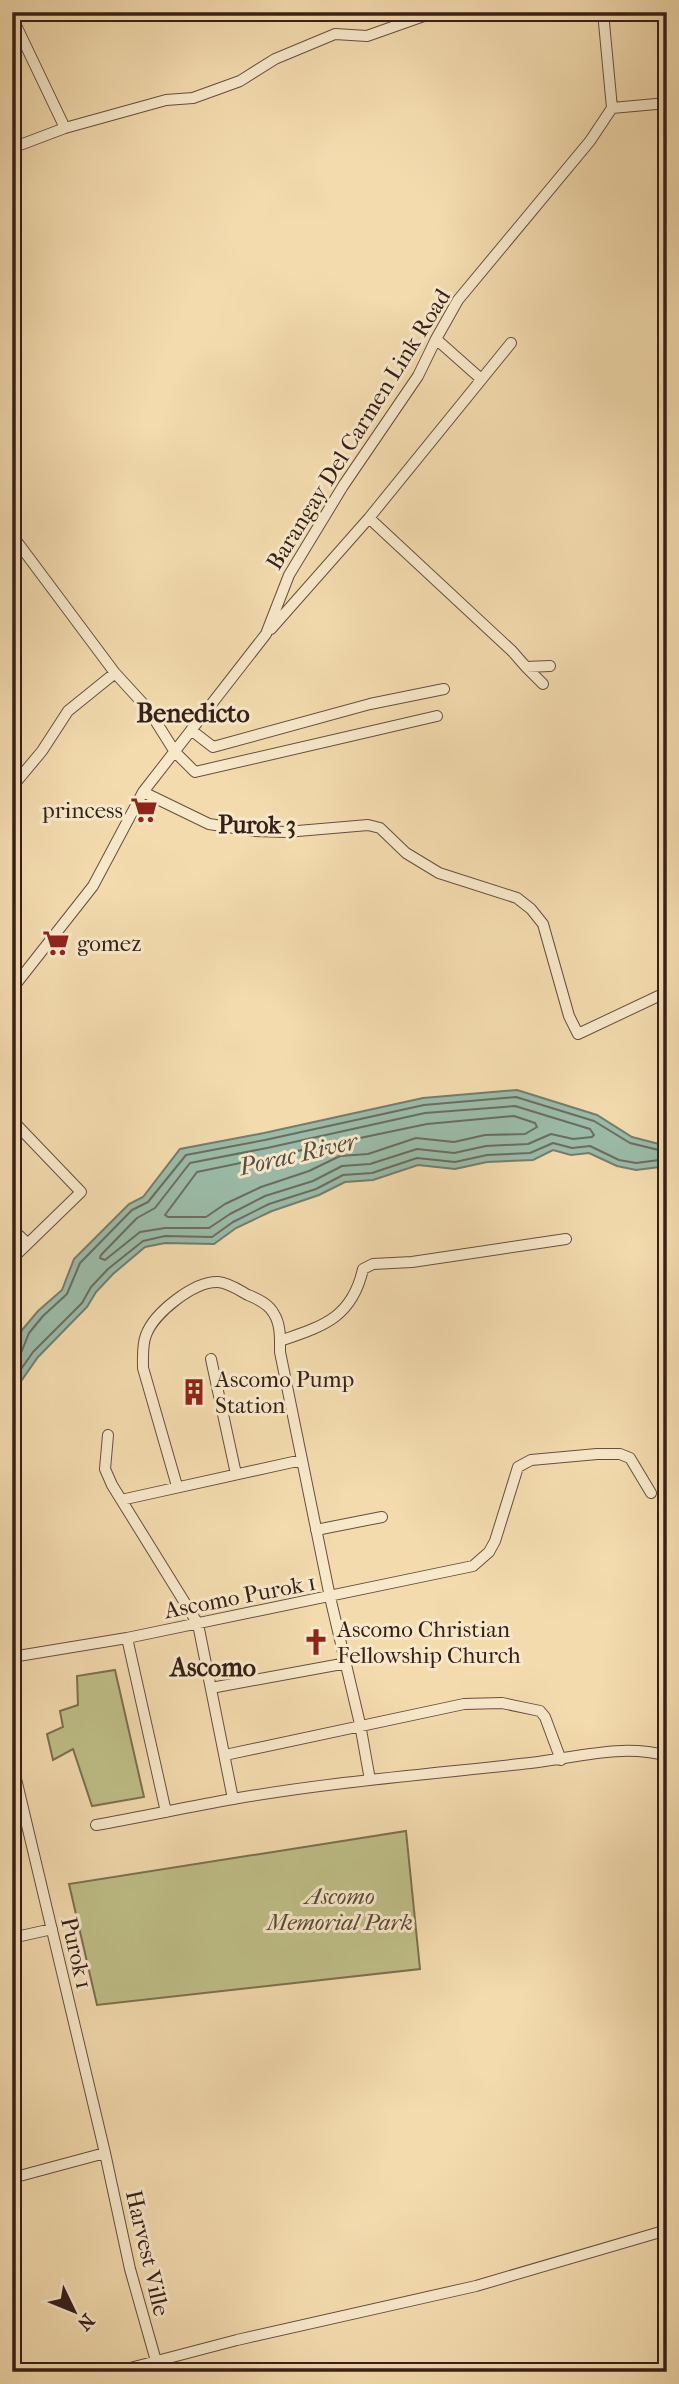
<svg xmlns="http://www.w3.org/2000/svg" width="679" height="2384" font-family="'IM FELL French Canon',serif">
	<rect width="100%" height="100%" fill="#f3dbae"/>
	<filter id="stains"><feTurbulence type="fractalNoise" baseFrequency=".00286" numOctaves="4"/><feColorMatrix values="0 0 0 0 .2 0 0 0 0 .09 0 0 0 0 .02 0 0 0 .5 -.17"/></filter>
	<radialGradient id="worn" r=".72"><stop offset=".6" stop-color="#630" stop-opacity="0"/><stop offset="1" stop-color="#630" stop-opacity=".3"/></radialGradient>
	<path fill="#bfbf88" stroke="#7b7050" stroke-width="2" d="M115 1670 144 1797 92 1806 73 1749 53 1760 47 1734 63 1727 60 1711 78 1705 77 1676Z
		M406 1831 420 1969 97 2005 69 1884Z"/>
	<path fill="#9bbba8" stroke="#737d6e" stroke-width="2" d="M517 1090 597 1115 632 1137 667 1146V1166L636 1170 617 1166 589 1153 571 1155 553 1150 533 1160 487 1162 455 1169 418 1165 373 1180 345 1182 319 1195 272 1211 236 1228 214 1244 165 1243 145 1247 113 1274 96 1292 87 1307 38 1357 12 1394V1357L22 1330 38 1311 62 1290 74 1259 129 1204 143 1197 180 1149 264 1133 423 1098Z"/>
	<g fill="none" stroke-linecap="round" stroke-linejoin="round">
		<path stroke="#696e60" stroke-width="2" d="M515 1106 590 1129 594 1135 592 1137 573 1139 551 1134 528 1144 486 1146 454 1153 417 1149 370 1164 342 1166 313 1181 265 1196 230 1214 209 1228H165L140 1232 105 1260 100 1258 101 1255 137 1218 155 1208 190 1163 267 1148 425 1113Z
			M514 1116 535 1123 537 1127 525 1134 485 1135 454 1142 416 1138 368 1154 340 1156 309 1171 261 1187 225 1204 206 1217H168L165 1215 197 1172 427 1124Z
			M12 1355 21 1353 29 1333 43 1316 67 1294 80 1263 132 1210 148 1202 186 1155 265 1140 424 1105 516 1097 594 1121 630 1143 667 1152
			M12 1382 33 1352 82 1303 91 1287 108 1269 143 1241 165 1236 212 1237 233 1222 269 1204 316 1189 343 1175 372 1173 417 1158 455 1162 487 1155 530 1153 553 1143 572 1148 590 1146 619 1160 636 1163 667 1159"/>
		<defs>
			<path id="minor" d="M603 12 612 108
				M12 17 65 128
				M612 108 667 103
				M12 148 65 128 166 100 193 98 240 81 275 59 335 34 367 36 435 12
				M436 339 480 378
				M369 518 512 651 526 667 550 666
				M12 535 115 673 148 709 175 752 195 772 437 716
				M271 629 369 518 511 343
				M526 667 543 684
				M191 730 213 747 370 704 444 689
				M12 787 42 751 68 711 115 673
				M143 792 209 824 254 831 286 832 368 825 380 828 406 853 439 873 517 898 531 909 543 924 569 1016 578 1034 667 992
				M12 989 93 886 143 792 266 634 289 575 343 486 418 376 436 339 458 300 590 141 612 108
				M12 1120 81 1192 12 1259
				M12 1229 27 1243
				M280 1341C323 1326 352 1318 363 1269L373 1264 412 1262 566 1239
				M211 1359 236 1474
				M108 1435 105 1469 112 1485 198 1624 233 1799
				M177 1486 143 1368C143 1357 142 1345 146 1335 154 1313 194 1281 218 1282 229 1283 239 1290 248 1295 258 1299 269 1304 274 1314 281 1325 280 1340 280 1352L330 1597 360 1724 370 1780
				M121 1500 302 1460
				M316 1530 382 1517
				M127 1638 166 1812
				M12 1657 127 1638 473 1566 489 1552 495 1541 518 1467 531 1460 597 1454H620L630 1458 651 1493
				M211 1688 347 1663
				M225 1755 464 1704 502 1703 540 1711 545 1717 561 1760
				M12 1762 105 2153 130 2269 156 2361
				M96 1825C142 1817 187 1807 233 1799 331 1782 431 1774 530 1763 575 1758 622 1743 667 1756
				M12 1938 52 1929
				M12 2178 105 2153
				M115 2372 237 2340 476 2286 667 2230"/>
		</defs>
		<use href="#minor" stroke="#664f3e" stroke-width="12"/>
		<use href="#minor" stroke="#f7e8ca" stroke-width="10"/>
	</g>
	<defs>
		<symbol id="supermarket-bare" viewBox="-9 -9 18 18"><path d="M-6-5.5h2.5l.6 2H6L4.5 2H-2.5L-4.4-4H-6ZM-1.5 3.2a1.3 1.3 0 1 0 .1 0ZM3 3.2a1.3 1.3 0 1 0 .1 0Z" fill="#8f2418" stroke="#f7e8ca" stroke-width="2.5" paint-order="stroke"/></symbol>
		<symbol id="building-bare" viewBox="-9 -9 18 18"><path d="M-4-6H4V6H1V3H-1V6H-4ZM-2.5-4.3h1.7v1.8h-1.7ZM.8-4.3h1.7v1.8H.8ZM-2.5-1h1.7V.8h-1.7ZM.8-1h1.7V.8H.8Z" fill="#8f2418" stroke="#f7e8ca" stroke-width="2.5" paint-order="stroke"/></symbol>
		<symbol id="church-bare" viewBox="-9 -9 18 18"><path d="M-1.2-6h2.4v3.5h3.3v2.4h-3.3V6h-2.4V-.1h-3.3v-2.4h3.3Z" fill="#8f2418" stroke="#f7e8ca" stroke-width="2.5" paint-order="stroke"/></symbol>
	</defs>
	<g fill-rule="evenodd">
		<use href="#supermarket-bare" x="125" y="791" width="38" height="38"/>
		<use href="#supermarket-bare" x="37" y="924" width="38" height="38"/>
		<use href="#building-bare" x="175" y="1373" width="38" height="38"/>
		<use href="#church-bare" x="297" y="1623" width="38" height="38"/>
	</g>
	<g text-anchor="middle" stroke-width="6" stroke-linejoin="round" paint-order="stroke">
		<g font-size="23" fill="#372018" stroke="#f7e8ca">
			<text transform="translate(358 429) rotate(-58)" y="8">Barangay Del Carmen Link Road</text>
			<text transform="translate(240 1596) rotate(-11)" y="8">Ascomo Purok 1</text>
			<text transform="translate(77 1953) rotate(77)" y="8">Purok 1</text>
			<text transform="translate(148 2253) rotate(77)" y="8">Harvest Ville</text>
		</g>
		<g font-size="23" fill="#372018" stroke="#f7e8ca" text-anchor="start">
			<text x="123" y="818" text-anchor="end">princess</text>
			<text x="77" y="951">gomez</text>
			<text x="215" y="1387">Ascomo Pump<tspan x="215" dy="26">Station</tspan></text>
			<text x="337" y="1637">Ascomo Christian<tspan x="337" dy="26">Fellowship Church</tspan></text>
		</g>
		<g font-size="23" font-style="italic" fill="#594834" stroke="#f7e8ca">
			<text x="340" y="1904">Ascomo<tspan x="340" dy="26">Memorial Park</tspan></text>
		</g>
		<g font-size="24" font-weight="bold" fill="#372018" stroke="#f7e8ca">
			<text x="257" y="833">Purok 3</text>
		</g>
		<g font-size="24" font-style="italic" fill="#554e43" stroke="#f7e8ca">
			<text transform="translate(298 1154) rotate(-13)" y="8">Porac River</text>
		</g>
		<g font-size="26" font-weight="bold" fill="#372018" stroke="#f7e8ca">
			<text x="193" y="722">Benedicto</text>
			<text x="213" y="1676">Ascomo</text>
		</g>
	</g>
	<rect width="679" height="2384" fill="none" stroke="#f3dbae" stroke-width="42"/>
	<rect x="14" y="14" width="651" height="2356" fill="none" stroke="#372018" stroke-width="3.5"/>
	<rect x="21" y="21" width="637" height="2342" fill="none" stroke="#372018" stroke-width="2"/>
	<g transform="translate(74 2311) rotate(133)" stroke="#f7e8ca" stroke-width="5" paint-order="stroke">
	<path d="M0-5L12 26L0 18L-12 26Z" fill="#372018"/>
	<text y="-10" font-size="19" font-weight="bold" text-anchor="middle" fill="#372018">N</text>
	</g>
	<rect width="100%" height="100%" filter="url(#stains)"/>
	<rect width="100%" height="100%" fill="url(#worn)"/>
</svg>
